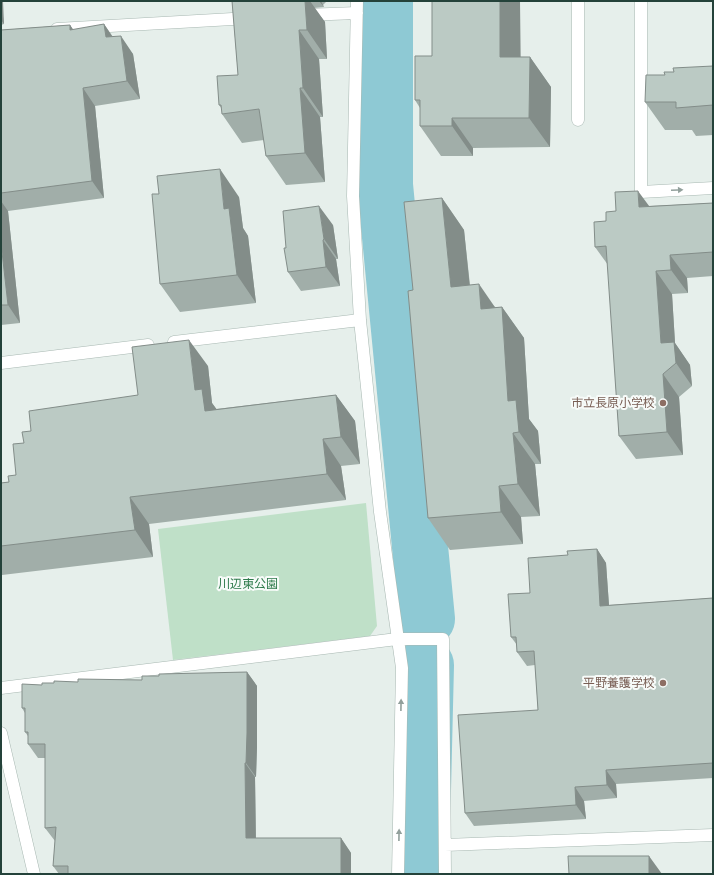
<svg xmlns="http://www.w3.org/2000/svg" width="714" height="875" font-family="'Fira Sans','Noto Sans JP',sans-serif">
	<rect width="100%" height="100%" fill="#e6efeb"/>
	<path fill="#bfe0c8" d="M366 503 377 626 370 636 173 660 158 529Z"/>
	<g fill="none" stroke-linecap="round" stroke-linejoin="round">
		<path stroke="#8ec9d4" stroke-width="56" d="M385 1V185L427 619
			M421 874 426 665"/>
		<defs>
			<path id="minor" d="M357 1 353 196 360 320 380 512 402 668 398 874
				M578 1V120
				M641 1V192L713 188
				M304 15 357 13
				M57 29 250 18
				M174 342 360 320
				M1 363 148 345
				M1 688 397 639H443L445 874
				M1 733 34 874
				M445 845 713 835"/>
		</defs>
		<use href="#minor" stroke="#a8b8b2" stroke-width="13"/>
		<use href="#minor" stroke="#fff" stroke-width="12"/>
	</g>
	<path fill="#a1aea9" d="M1 1 4 24 1 25Z
		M232 1H327L323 5 324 7 314 8 325 22 327 59H319L323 117H320L325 182 286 185 266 156 264 140 242 143 222 114V109L219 105 238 75Z
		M104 24 113 37 133 54 140 99 95 106 104 198 8 211 20 323 1 325V30L70 25 73 30Z
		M432 56 530 57 551 87 550 147 473 148V156H441L420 126V108L415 100Z
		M713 66V135L696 136 692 130H665L645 102 665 75 674 72Z
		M239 197 243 228 248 236 256 303 180 312 160 284Z
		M442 198 464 230 470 285 495 307H502L524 338 529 419 538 431 541 464H535L540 516 521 517 523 544 450 550 428 518 413 290Z
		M713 203V276L687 278 688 293 672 294 675 343 690 365 692 386 679 397 683 455 636 459 619 436 608 265 595 247 606 221 616 211 650 206Z
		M333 225 338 259H336L340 286 301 291 288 272 286 248Z
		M208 366 212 403 216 409 336 395 355 421 360 464 341 466 346 500 149 524 153 557 2 575 1 573V483L9 482 16 475 24 443 31 431 138 395Z
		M597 549 606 563 609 605 713 598V778L616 784 617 798 584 801 586 819 474 826 465 813 538 710 535 665 527 666 517 652V645L511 637 568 555Z
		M247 672 257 686V747L256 777H255L256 838H341L351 853V874H59L53 866 55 841 45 828V758H38L28 744V736L25 732V713L22 708 42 685 54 683 78 682 142 680 159 676Z"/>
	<path fill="#838d89" d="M1 1H3L4 24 1 20Z
		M305 1H310L325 22 327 59 307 30Z
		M319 1H321L324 7Z
		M500 1H520L521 87 500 57Z
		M104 24 116 42 106 37Z
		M70 25 82 42 70 30Z
		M299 30 319 59 323 117 303 88Z
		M121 36 133 54 140 99 127 81Z
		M530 57 551 87 550 147 529 118Z
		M83 88 95 106 104 198 92 181Z
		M300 88 320 117 325 182 305 153Z
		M452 118 473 148V156L452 126Z
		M220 169 239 197 243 228 248 236 256 303 237 275 224 209Z
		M638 191 655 214 639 207Z
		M442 198 464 230 473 318 451 287Z
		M1 201 8 211 20 323 8 305 1 243Z
		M319 206 333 225 338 259 324 239Z
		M323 240 336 259 340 286 326 267Z
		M670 255 687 278 688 293 671 270Z
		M656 271 672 294 675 343 690 365 692 386 676 363 661 343Z
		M479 284 501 316 481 309Z
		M502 307 524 338 529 419 538 431 541 464 519 432 508 401Z
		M189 340 208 366 212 403 221 415 205 411 195 390Z
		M663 374 679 397 683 455 667 432Z
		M336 395 355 421 360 464 341 437Z
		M513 433 535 464 540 516 518 484Z
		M323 439 341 466 346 500 327 474Z
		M499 486 521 517 523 544 501 512Z
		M130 497 149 524 153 557 135 530Z
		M597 549 606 563 610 620 600 606Z
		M247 672 257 686V747L256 777 246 763Z
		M245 763 255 777 256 853 246 838Z
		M606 770 616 784 617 798 607 785Z
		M575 787 584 801 586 819 576 805Z
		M341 838 351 853V874H341Z
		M649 856 662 874H649Z"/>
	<path fill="#bbcac4" stroke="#838d89" d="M232 1H305L307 30H299L303 88H300L305 153 266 156 259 109 222 114 221 105H219L217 76 238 75Z
		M432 1H500V57H530L529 118H452V126H420V100H415V56H432Z
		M104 24 106 37 121 36 127 81 83 88 92 181 1 193V30L70 25V30Z
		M713 66V105L676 108V102H645L646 75H665L664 72H674L673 68Z
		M220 169 224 209 229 208 237 275 160 284 152 194H159L157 176Z
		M638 191 639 207 713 203V252L670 255 671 270 656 271 661 343 674 342 676 363 663 374 667 432 619 436 606 246 595 247 594 222 606 221V212L616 211 615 192Z
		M442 198 451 287 479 284 481 309 502 307 508 401 516 400 519 432 513 433 518 484 499 486 501 512 428 518 408 291 413 290 404 202Z
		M319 206 324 239 323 240 326 267 288 272 284 248H286L283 211Z
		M1 243 8 305H1Z
		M189 340 195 390 202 389 205 411 336 395 341 437 323 439 327 474 130 497 135 530 1 546V483L9 482 8 476 16 475 13 444 24 443 22 432 31 431 29 411 138 395 132 347Z
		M597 549 600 606 713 598V763L606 770 607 785 575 787 576 805 465 813 458 715 538 710 534 651 517 652 516 637H511L508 594 530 593 528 558 568 555 567 551Z
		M247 672V733L246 763H245L246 838H341V874H68V866H53L56 827 45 828V744H28V732H25V708H22V684L42 685V683H54V681L78 682V679L142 680V676H159V674Z
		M568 856H649V874H569Z"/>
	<defs><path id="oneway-solid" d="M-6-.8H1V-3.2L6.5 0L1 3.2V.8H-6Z"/></defs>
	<g fill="#92a09c">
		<use href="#oneway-solid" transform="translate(677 190) rotate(-3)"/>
		<use href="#oneway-solid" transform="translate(401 705) rotate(-89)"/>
		<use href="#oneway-solid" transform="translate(399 835) rotate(-89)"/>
	</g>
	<g fill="#8d6e63" stroke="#f7fbf9" stroke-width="1.5">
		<circle cx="663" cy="403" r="4"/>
		<circle cx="663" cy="683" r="4"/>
	</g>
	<g text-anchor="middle" stroke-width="4" stroke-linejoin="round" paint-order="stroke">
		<g font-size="12" fill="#785e54" stroke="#f7fbf9" text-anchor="end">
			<text x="655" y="407">市立長原小学校</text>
			<text x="655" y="687">平野養護学校</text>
		</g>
		<g font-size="12" fill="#2d7a4b" stroke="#f7fbf9">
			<text x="248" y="588">川辺東公園</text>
		</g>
	</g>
	<rect width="714" height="875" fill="none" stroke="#24423a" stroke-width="4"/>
</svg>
